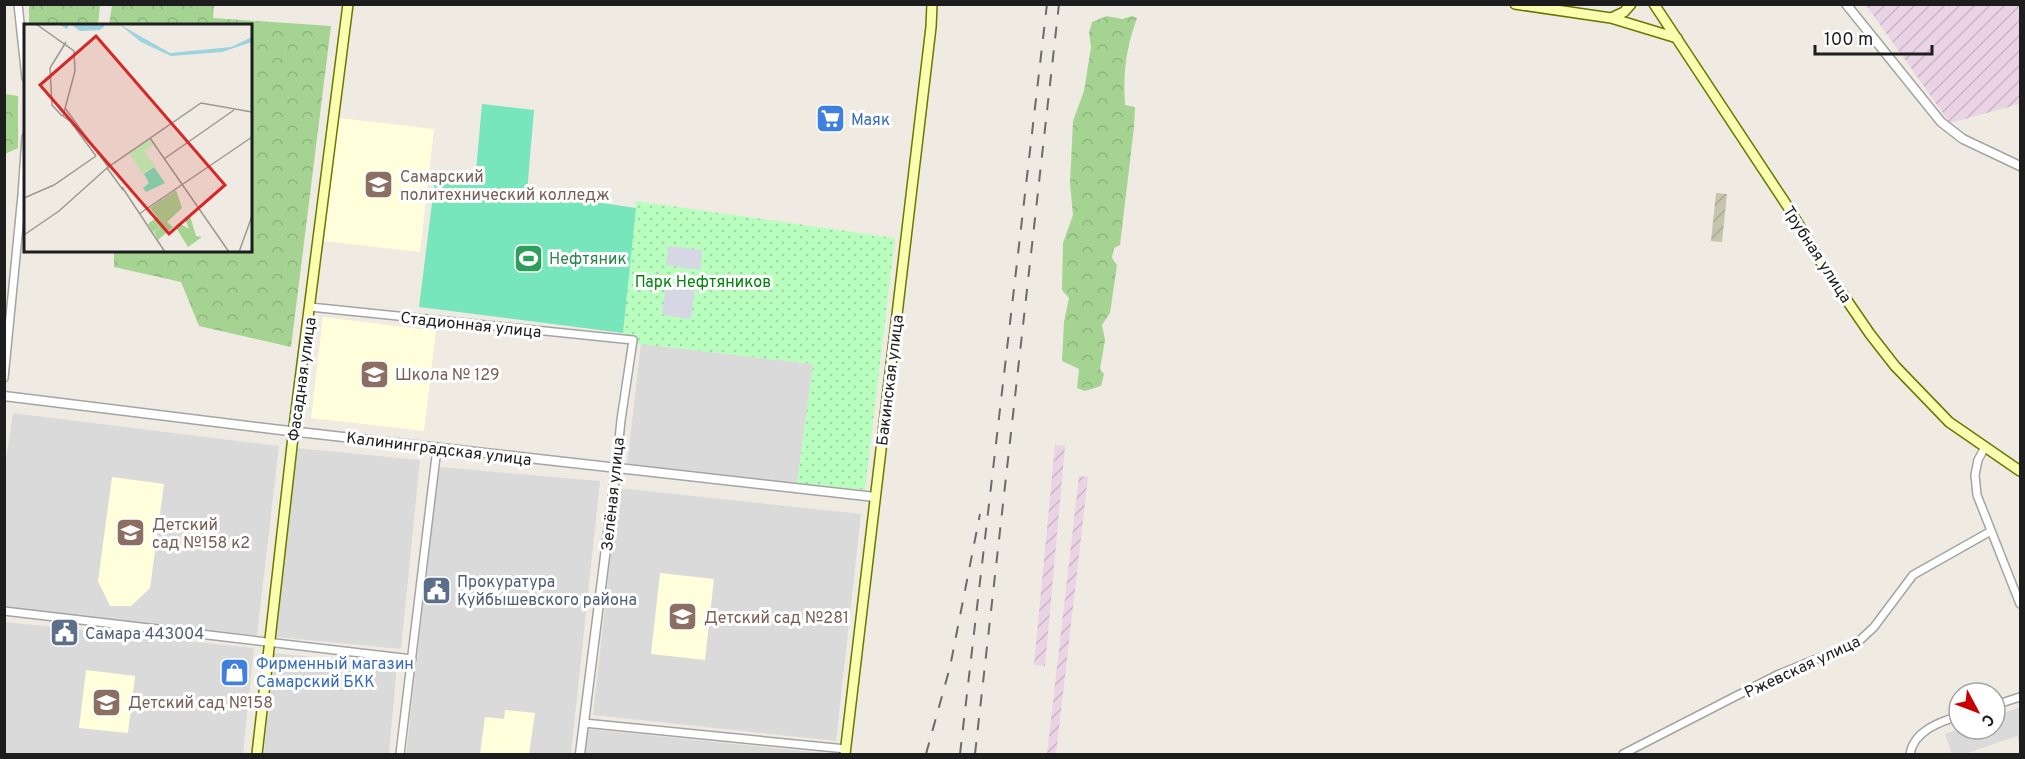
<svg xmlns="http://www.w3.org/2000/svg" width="2025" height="759" font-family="Overpass,sans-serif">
	<defs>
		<pattern id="industrial-furrows" width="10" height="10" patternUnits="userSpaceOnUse" patternTransform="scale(1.5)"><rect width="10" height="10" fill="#e9d3e5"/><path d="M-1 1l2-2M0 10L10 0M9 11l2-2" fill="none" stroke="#c7b5c4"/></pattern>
		<pattern id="construction-furrows" width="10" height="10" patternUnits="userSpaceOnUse" patternTransform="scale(1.5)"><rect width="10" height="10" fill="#c4c5ac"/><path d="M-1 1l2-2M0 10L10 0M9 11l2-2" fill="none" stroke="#a8a994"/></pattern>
		<pattern id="forest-crowns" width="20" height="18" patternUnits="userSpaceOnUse" patternTransform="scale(1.5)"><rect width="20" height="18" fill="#a5d392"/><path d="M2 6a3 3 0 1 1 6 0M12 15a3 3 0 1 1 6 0" fill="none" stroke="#8eb57d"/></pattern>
		<pattern id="park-dots" width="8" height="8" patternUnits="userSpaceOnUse" patternTransform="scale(1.5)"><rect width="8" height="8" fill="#b9febf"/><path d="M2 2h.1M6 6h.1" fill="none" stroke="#9fd9a4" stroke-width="1.8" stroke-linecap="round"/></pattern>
	</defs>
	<rect width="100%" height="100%" fill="#efebe2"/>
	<path fill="#dbdada" d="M641 344 813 364 797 483 627 464Z
		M13 413 279 446 257 635 5 608 4 473Z
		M296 448 420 460 401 649 276 637Z
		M439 467 600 481 571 754H406Z
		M618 488 861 514 836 741 593 715Z
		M5 622 254 648 243 754H5Z
		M273 653 397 665 389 754H264Z
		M2020 707V745L2017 736 1965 754H1952L1945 734 1959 729H1995V716Z
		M588 729 834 754H585Z"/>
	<path fill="url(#industrial-furrows)" d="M1866 5H2020V104L1950 123Z
		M1055 445 1065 446 1045 666 1034 665Z
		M1079 476 1088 477 1056 754H1047Z"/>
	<path fill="#ffffdb" d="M339 118 434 129 420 252 324 241Z
		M323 317 436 331 424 431 311 418Z
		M112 477 164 484 150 588 131 606H110L98 581Z
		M660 573 714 579 705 660 651 654Z
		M86 670 135 676 128 733 79 728Z
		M505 710 535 713 529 754H480L485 717 504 719Z"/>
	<path fill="url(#construction-furrows)" d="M1716 193 1727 194 1722 242 1711 241Z"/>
	<path fill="url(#forest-crowns)" d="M29 5H100L98 25H29Z
		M214 5 213 18 331 26 291 347 199 326 181 282 114 267V251L250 250V26L109 25 112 5Z
		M1107 16 1122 19 1132 16 1137 18C1126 49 1123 71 1125 105L1135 107 1134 127 1120 245 1114 248 1112 258 1117 265 1110 313 1102 325 1105 340 1100 369 1104 374 1101 386 1085 391 1077 388 1079 369 1062 361 1064 322 1069 298 1062 290 1063 243 1073 215 1070 183 1073 121 1084 91 1091 47 1089 33 1092 22Z
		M5 94 18 96V148L5 154Z"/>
	<path fill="url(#park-dots)" d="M636 201 895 238 865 490 797 483 813 364 622 342Z"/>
	<path fill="#77e6bc" d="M482 104 534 110 527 192 636 208 623 333 419 307 435 179 475 182Z"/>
	<path fill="#d6d6e5" d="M669 246 702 250 700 270 666 265Z
		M666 285 695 289 691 319 662 315Z"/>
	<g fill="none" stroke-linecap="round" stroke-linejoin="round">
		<defs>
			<path id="minor" d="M18 4 26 78
				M310 307 633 340 621 420 616 469
				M4 378 22 195 26 137
				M1985 447 1978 460 1975 475 1977 495 2020 604
				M4 611 412 659
				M1995 705 2020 697
				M584 723 846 749
				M400 754 437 448
				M1623 754 1777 675 1858 642 1874 627 1913 575 1991 531
				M1910 754C1914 731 1939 722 1959 716"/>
			<path id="tertiary" d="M1846 4 1941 122 1963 139 2020 166
				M4 396 281 430 875 497
				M580 754 616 469"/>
			<path id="secondary" d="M1515 4 1611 18 1677 38
				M1654 4 1790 210 1822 264 1870 334 1895 366 1949 422 2020 471
				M1611 18 1624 12 1631 4
				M257 754 295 419 348 4
				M845 754 931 27 932 4"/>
		</defs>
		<use href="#minor" stroke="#a4a4a4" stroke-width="10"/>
		<use href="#tertiary" stroke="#a4a4a4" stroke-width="11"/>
		<use href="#secondary" stroke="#6a7800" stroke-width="12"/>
		<use href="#minor" stroke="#fff" stroke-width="7"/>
		<use href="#tertiary" stroke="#fff" stroke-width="8"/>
		<use href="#secondary" stroke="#faffb0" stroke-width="9"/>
		<path stroke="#6b6b6b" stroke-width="2" stroke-dasharray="12 12" stroke-linecap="butt" d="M926 754 950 667 980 514
			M960 754 1047 4
			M975 754 1059 4"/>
	</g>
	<defs>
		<symbol id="supermarket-square" viewBox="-11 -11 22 22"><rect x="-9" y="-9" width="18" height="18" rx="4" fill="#3f7fe0" stroke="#fff"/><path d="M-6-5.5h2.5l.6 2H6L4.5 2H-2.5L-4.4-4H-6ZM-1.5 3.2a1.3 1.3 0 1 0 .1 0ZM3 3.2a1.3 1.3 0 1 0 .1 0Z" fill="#fff"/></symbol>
		<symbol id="university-square" viewBox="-11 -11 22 22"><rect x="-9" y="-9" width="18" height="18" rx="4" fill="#8d6e63" stroke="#fff"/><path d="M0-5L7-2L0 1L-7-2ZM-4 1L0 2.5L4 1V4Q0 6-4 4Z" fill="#fff"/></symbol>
		<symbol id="stadium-square" viewBox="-11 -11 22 22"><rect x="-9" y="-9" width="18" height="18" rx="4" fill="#2e9e5b" stroke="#fff"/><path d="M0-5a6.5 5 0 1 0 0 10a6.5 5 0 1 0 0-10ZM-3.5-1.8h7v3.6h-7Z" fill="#fff"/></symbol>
		<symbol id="school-square" viewBox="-11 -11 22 22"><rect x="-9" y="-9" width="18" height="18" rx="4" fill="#8d6e63" stroke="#fff"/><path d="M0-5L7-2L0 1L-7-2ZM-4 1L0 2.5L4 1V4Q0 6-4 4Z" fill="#fff"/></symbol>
		<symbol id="civic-square" viewBox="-11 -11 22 22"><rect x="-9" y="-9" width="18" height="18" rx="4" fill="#5c6f8a" stroke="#fff"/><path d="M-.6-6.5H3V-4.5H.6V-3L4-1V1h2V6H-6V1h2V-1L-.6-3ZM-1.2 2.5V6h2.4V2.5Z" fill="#fff"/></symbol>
		<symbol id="shop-square" viewBox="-11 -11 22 22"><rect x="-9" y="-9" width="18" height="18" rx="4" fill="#3f7fe0" stroke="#fff"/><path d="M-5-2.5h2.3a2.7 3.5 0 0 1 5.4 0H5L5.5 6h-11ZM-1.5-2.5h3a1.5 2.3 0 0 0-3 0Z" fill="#fff"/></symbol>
	</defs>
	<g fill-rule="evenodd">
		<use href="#supermarket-square" x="814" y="102" width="33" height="33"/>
		<use href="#university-square" x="362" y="168" width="33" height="33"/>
		<use href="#stadium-square" x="512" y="242" width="33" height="33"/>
		<use href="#school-square" x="358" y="358" width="33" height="33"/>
		<use href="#school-square" x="114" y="516" width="33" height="33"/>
		<use href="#civic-square" x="420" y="574" width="33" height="33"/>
		<use href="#school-square" x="666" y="600" width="33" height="33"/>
		<use href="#civic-square" x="48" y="616" width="33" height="33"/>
		<use href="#shop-square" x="218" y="656" width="33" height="33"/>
		<use href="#school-square" x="90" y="686" width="33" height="33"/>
	</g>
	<g text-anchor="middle" stroke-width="6" stroke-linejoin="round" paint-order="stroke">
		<g font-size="16" fill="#366cbe" stroke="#fff" text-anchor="start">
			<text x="851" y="125">Маяк</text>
			<text x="256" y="669">Фирменный магазин<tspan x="256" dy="18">Самарский БКК</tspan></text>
		</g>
		<g font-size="16" fill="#785e54" stroke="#fff" text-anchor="start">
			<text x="400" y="182">Самарский<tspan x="400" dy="18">политехнический колледж</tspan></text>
			<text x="395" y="380">Школа № 129</text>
			<text x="152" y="530">Детский<tspan x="152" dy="18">сад №158 к2</tspan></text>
			<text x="704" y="623">Детский сад №281</text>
			<text x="128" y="708">Детский сад №158</text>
		</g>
		<g font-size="16" fill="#1d1d1d" stroke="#fff">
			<text transform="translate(1818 254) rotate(57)" y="6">Трубная улица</text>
			<text transform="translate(471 324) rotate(6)" y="6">Стадионная улица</text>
			<text transform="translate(301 379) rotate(-82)" y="6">Фасадная улица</text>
			<text transform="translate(889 380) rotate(-83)" y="6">Бакинская улица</text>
			<text transform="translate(439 448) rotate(7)" y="6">Калининградская улица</text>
			<text transform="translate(612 494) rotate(-84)" y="6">Зелёная улица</text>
			<text transform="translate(1802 666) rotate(-25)" y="6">Ржевская улица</text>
		</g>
		<g font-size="16" fill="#27864d" stroke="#fff" text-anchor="start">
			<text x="549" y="264">Нефтяник</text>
		</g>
		<g font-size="16" fill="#01850d" stroke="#fff">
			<text x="703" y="287">Парк Нефтяников</text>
		</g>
		<g font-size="16" fill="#4e5e75" stroke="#fff" text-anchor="start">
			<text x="457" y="587">Прокуратура<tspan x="457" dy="18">Куйбышевского района</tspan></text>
			<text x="85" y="639">Самара 443004</text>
		</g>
	</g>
	<g transform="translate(24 24)">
		<rect width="228" height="228" fill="#efebe2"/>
		<path d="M152 166 158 184 143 198 149 203 134 216 130 208 141 200 129 208 124 200 133 193 126 184ZM166 192 172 212 178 213 164 223 151 202 155 199 165 205 161 195Z" fill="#a5d392"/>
		<path d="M126 115 130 120 120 127 131 142 119 150 105 129Z" fill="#b9febf"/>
		<path d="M130 143 141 159 122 168 119 164 125 159 120 150Z" fill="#77e6bc"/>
		<path d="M34 0H78L81 2 76 6 56 7 46 0 43 5ZM95 0 146 29 207 23 228 13V18L198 28 147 32 117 18Z" fill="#9dd2e1"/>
		<path fill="none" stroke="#9b9993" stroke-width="1.5" d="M12 0 50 27 51 47 39 92 47 98M41 84 85 144M38 92 28 81 26 44 42 18M46 97 72 132M126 114 205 228M140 135 210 86M98 163 141 228M99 166 83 144 177 79 228 88M0 174 30 161 72 132M115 190 228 113M0 211 35 187 83 144M215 228 228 192"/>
		<path fill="#d62828" fill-opacity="0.15" stroke="#d62828" stroke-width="3" d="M72 12 201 161 145 210 16 61Z"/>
		<rect width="228" height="228" fill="none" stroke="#1d1d1d" stroke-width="3"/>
	</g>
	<rect width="2025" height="759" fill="none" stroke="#1d1d1d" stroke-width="12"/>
	<g transform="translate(1977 711) rotate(131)"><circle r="28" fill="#ffffff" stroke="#a5a5a5" stroke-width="1.5"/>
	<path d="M0-4.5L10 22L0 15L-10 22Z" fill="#ca0100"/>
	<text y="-9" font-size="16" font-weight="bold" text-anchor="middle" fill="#1d1d1d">С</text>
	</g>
	<path d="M1815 45v9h117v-9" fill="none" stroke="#1d1d1d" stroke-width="3"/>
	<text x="1824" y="45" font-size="18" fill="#1d1d1d" stroke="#ffffff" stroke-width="4.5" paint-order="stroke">100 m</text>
</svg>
